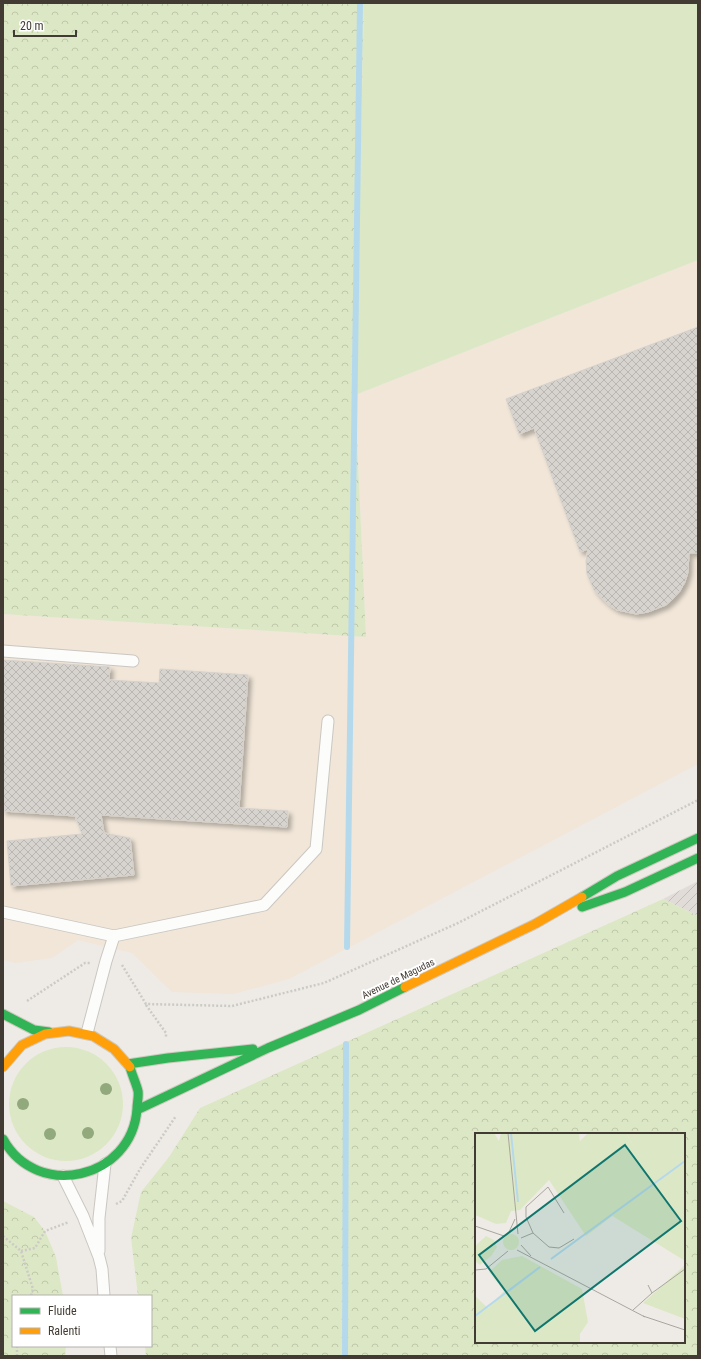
<svg xmlns="http://www.w3.org/2000/svg" width="701" height="1359" font-family="'Roboto Condensed',sans-serif">
	<defs>
		<pattern id="industrial-furrows" width="10" height="10" patternUnits="userSpaceOnUse"><rect width="10" height="10" fill="#e1dcd7"/><path d="M-1 1l2-2M0 10L10 0M9 11l2-2" fill="none" stroke="#c2beb9"/></pattern>
		<pattern id="forest-crowns" width="20" height="18" patternUnits="userSpaceOnUse"><rect width="20" height="18" fill="#dce8c5"/><path d="M2 6a3 3 0 1 1 6 0M12 15a3 3 0 1 1 6 0" fill="none" stroke="#bec8aa"/></pattern>
		<pattern id="building-cross-hatch" width="8" height="8" patternUnits="userSpaceOnUse"><rect width="8" height="8" fill="#d7d3ce"/><path d="M0 0l8 8M0 8l8-8" fill="none" stroke="#bab6b1"/></pattern>
		<filter id="shadow"><feDropShadow dx="3.5" dy="3.5" stdDeviation="2" flood-color="#0004"/></filter>
	</defs>
	<rect width="100%" height="100%" fill="#eeebe6"/>
	<path fill="#f1e6d8" d="M698 260V764L289 979 233 994 172 992 132 953 78 940 52 958 16 963 3 960V614L366 637 355 395Z"/>
	<path fill="url(#industrial-furrows)" d="M698 881V916L663 899Z"/>
	<path fill="#dce8c5" d="M364 3H698V260L355 395Z
		M9 1104a57 57 0 1 1 114 0a57 57 0 1 1-114 0Z"/>
	<path fill="url(#forest-crowns)" fill-rule="evenodd" d="M3 3H364L355 395 366 637 3 614Z
		M663 899 698 916V1356H146L145 1346H151V1296H138L131 1238 141 1192 169 1157 200 1108ZM476 1134H684V1342H476Z
		M3 1201 34 1217 45 1231 56 1257 63 1296H13V1346H66L65 1356H3Z"/>
	<g fill="none" stroke-linecap="round" stroke-linejoin="round">
		<path stroke="#b5d9ec" stroke-width="6" d="M347 947 360 3
			M345 1356 346 1044"/>
	</g>
	<path fill="url(#building-cross-hatch)" stroke="#d6d2cc" filter="url(#shadow)" d="M698 327V553H689L688 572 685 582 680 591 673 599 666 605 648 612 636 614 627 612 617 610 609 605 600 597 594 590 587 574 586 561 588 549 580 552 534 428 519 434 506 399Z
		M3 660 110 667 109 680 159 683 160 669 248 675 239 808 288 811 287 827 101 815 104 833 130 838 134 875 11 886 7 841 82 834 75 816 3 811Z"/>
	<g fill="none" stroke-linecap="round" stroke-linejoin="round">
		<defs>
			<path id="lane" d="M3 651 133 661
				M3 912 114 936 264 905 316 849 328 721
				M87 1033 106 961 114 936
				M63 1176 83 1216 99 1257 102 1269 104 1296
				M99 1251V1218L105 1164
				M110 1346 111 1356"/>
			<path id="fast" d="M582 897 617 876 698 838
				M582 907 625 892 698 858
				M3 1014 34 1030 49 1032
				M128 1064 168 1058 253 1049
				M139 1109 268 1048 359 1010 405 987
				M3 1139C37 1201 132 1179 137 1109 137 1103 139 1096 138 1091 136 1083 132 1075 130 1067"/>
			<path id="slow" d="M405 987 535 924 582 897
				M3 1067 22 1045 45 1034 69 1031 93 1036 114 1049 130 1067"/>
		</defs>
		<use href="#lane" stroke="#cac7c2" stroke-width="13"/>
		<use href="#fast" stroke="#cfc9be" stroke-width="11"/>
		<use href="#slow" stroke="#cfc9be" stroke-width="11"/>
		<path stroke="#cccac5" stroke-width="2.5" stroke-dasharray="2 2" stroke-linecap="butt" d="M122 965 146 1004 232 1006 324 983 458 923 698 800
			M27 1001 85 963H90
			M146 1005 166 1033V1038
			M116 1204 122 1201 140 1169 176 1116
			M3 1236 21 1251 33 1289 31 1296
			M21 1251 35 1248 45 1231 69 1222
			M17 1356V1346"/>
		<use href="#lane" stroke="#fcfcfb" stroke-width="11"/>
		<use href="#fast" stroke="#30b455" stroke-width="9"/>
		<use href="#slow" stroke="#ff9f0a" stroke-width="9"/>
	</g>
	<g fill="#92a97d">
		<circle cx="106" cy="1089" r="6"/>
		<circle cx="23" cy="1104" r="6"/>
		<circle cx="88" cy="1133" r="6"/>
		<circle cx="50" cy="1134" r="6"/>
	</g>
	<g text-anchor="middle" stroke-width="4" stroke-linejoin="round" paint-order="stroke">
		<g font-size="10" fill="#423b33" stroke="#fff">
			<text transform="translate(398 978) rotate(-26)" y="4">Avenue de Magudas</text>
		</g>
	</g>
	<g transform="translate(475 1133)">
		<rect width="210" height="210" fill="#eeebe6"/>
		<path d="M151 0H210V128L136 82 180 50ZM28 109a8 8 0 1 1 16 0a8 8 0 1 1-16 0ZM210 132V186L168 170Z" fill="#dce8c5"/>
		<path d="M0 0H19L24 8 26 0H104L105 8 113 0H151L181 50 111 103 74 47 45 77 36 78 31 90 21 91 0 82ZM11 103 19 107 22 114 16 123 5 132 0 128V113ZM47 123 107 156 113 189 105 201V210H0V163L13 175 29 158 14 139 27 127Z" fill="#dce8c5"/>
		<path fill="none" stroke="#b5d9ec" stroke-width="2" d="M36 0 43 69M76 126 210 28M0 183 65 134"/>
		<path fill="none" stroke="#a9a59e" stroke-width="1" d="M33 0 43 101M89 80 73 54 51 74V84L58 100 74 114 84 115 99 106M0 93 29 103M34 99 40 86M46 105 58 100M46 112 56 123M42 117 170 184M0 137 11 136 33 118M177 160 210 136M158 177 177 160 173 152M168 183 210 197"/>
		<path fill="#0f766e" fill-opacity="0.15" stroke="#0f766e" stroke-width="2" d="M150 12 206 88 60 198 4 122Z"/>
		<rect width="210" height="210" fill="none" stroke="#423b33" stroke-width="2"/>
	</g>
	<rect width="701" height="1359" fill="none" stroke="#423b33" stroke-width="8"/>
	<rect x="12" y="1295" width="140" height="52" fill="#ffffff" stroke="#b3b1ad"/>
	<rect x="20" y="1308" width="20" height="6" fill="#30b455" stroke="#b3b1ad"/>
	<text x="48" y="1315" font-size="12" fill="#423b33">Fluide</text>
	<rect x="20" y="1328" width="20" height="6" fill="#ff9f0a" stroke="#b3b1ad"/>
	<text x="48" y="1335" font-size="12" fill="#423b33">Ralenti</text>
	<path d="M14 30v6h62v-6" fill="none" stroke="#423b33" stroke-width="2"/>
	<text x="20" y="30" font-size="12" fill="#423b33" stroke="#ffffff" stroke-width="3" paint-order="stroke">20 m</text>
</svg>
